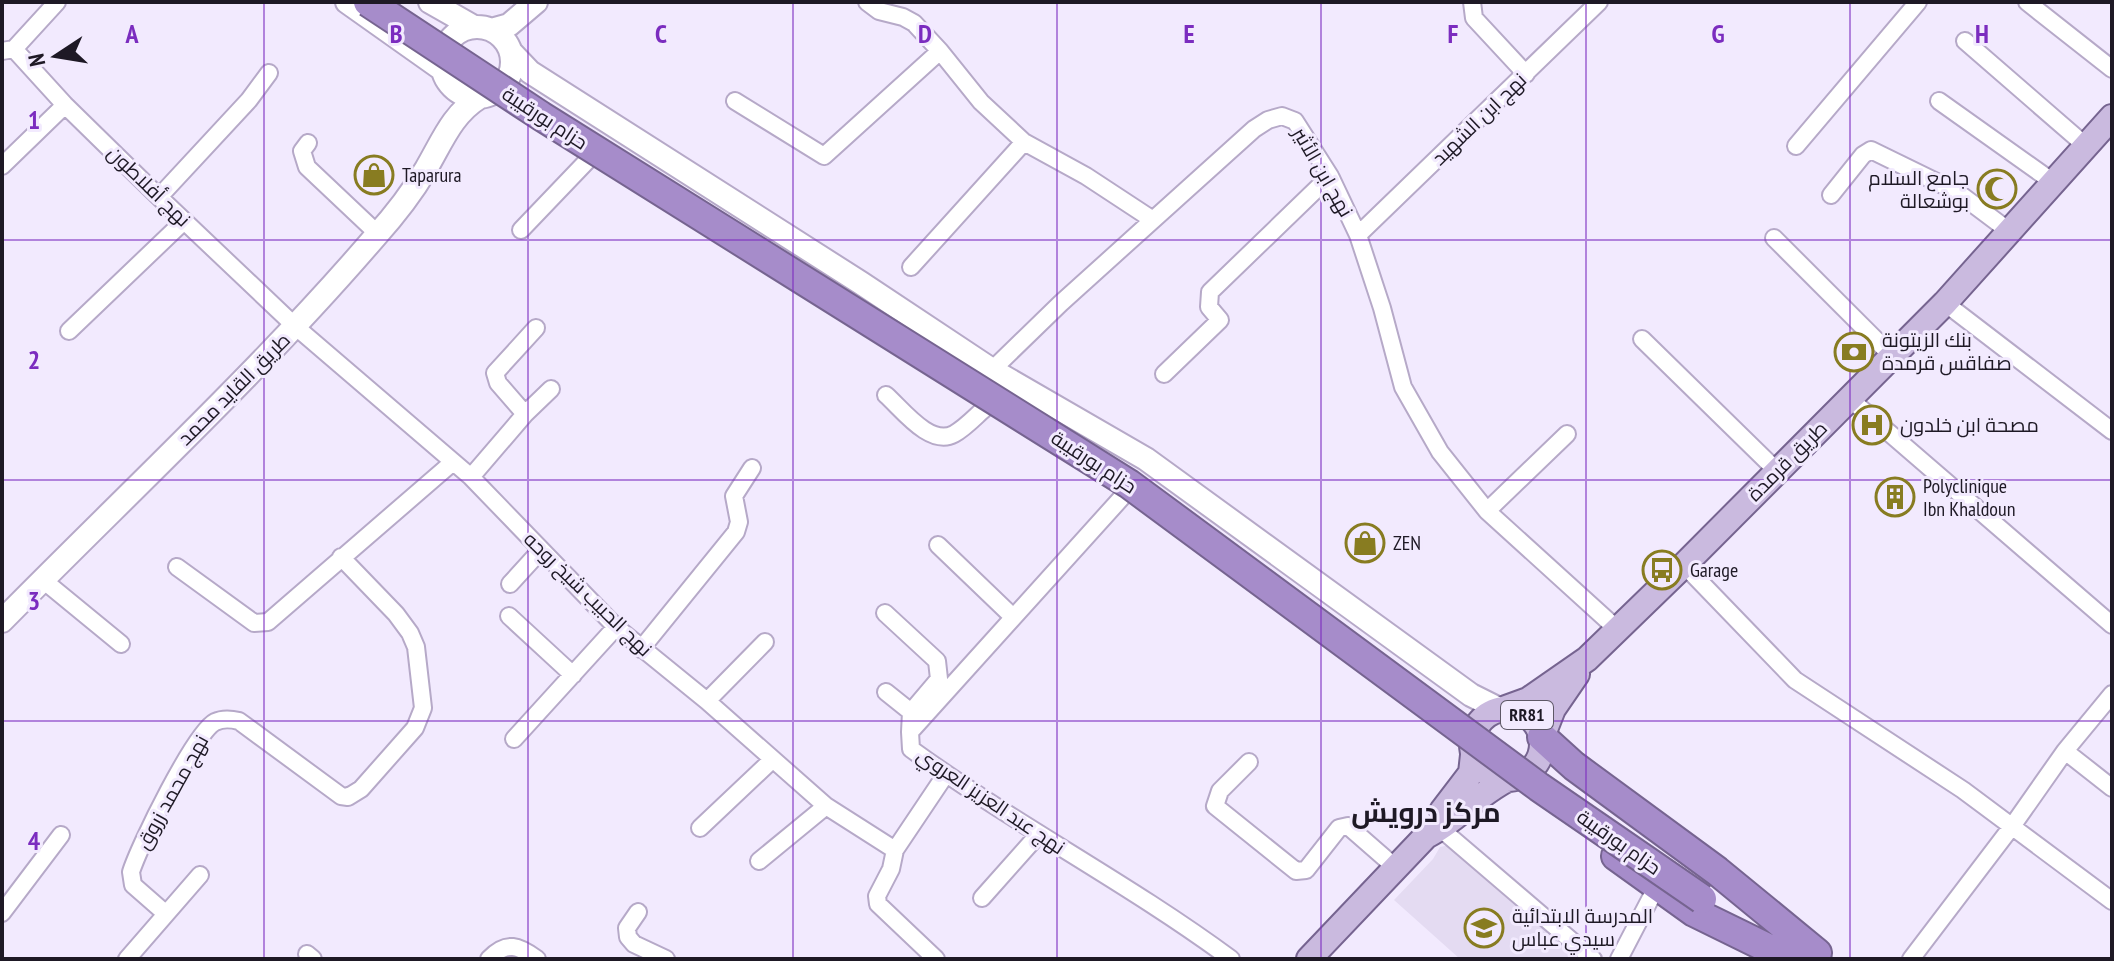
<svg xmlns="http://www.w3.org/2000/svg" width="2114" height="961" font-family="'PT Sans Narrow',Cairo,sans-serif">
	<rect width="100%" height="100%" fill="#f2eafe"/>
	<path fill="#e4dbf2" d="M1449 845 1575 956 1572 959H1460L1394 900 1433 859 1440 847Z"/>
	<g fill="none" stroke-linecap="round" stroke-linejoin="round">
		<defs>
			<path id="street" d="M867 2 879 11 903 17 914 23 940 51 981 102 1024 142 1086 176 1153 220 1254 129 1268 120 1282 116 1295 121 1330 176 1358 235 1382 308 1403 387 1440 452 1487 511 1617 629
				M1472 2 1474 18 1526 74
				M2027 2 2112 69
				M1965 41 2086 146
				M14 49 57 2
				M2 51 14 49 65 105 159 197 296 327 471 477 616 627 707 701 826 806 895 850 946 774
				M735 101 824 156 940 51
				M1939 101 2053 182
				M308 143 302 151 307 167 378 234
				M1796 146 1918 2
				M2 166 65 105
				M1831 195 1863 155 1871 150 1957 192 2009 231
				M159 197 249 100 269 73
				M521 230 587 161
				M1358 235 1599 2
				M1774 238 1893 357
				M911 267 1024 142
				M1945 303 2112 431
				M69 331 184 221
				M1642 339 1777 471
				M992 370 1061 303 1153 220
				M1164 374 1220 320 1209 307 1210 292 1330 176
				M886 395C902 409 930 447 954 434 965 428 975 417 984 409
				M1850 399 2112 625
				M525 414 498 383 495 373 536 328
				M471 477 525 414 551 389
				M1124 495 910 732 911 749C1014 824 1128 883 1231 959
				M1487 511 1567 434
				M938 545 1012 616
				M1684 565 1795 680 1963 790 2112 901
				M177 567 254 623 268 622 453 462
				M43 580 121 644
				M510 584 541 550
				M885 613 937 661 939 679 911 712 910 732
				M509 616 573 675
				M641 649 736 532 739 522 734 496 752 468
				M886 692 911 712
				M707 701 765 642
				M514 739 616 627
				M2065 751 2112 694
				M1249 762 1220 791 1215 806 1296 871 1306 870 1339 828 1348 826 1395 867
				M700 828 772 760
				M1441 829 1593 959
				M895 850 891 869 877 896 878 904 936 959
				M759 861 826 806
				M982 898 1038 835
				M638 912 627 928 628 937 634 944 666 959
				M2 913 61 835
				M165 913 133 885 131 872C139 846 195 732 215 722 223 718 231 719 239 721L341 796 348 797 361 789 415 728 423 708 416 647 410 633 396 614 341 557
				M307 954 313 959
				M127 959 200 875
				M489 959C507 940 519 946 537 959
				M1619 959 1657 886
				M1911 959 2013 825 2065 751 2112 788"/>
			<path id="secondary" d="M347 2 443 70
				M430 2 474 27
				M442 62a35 35 0 1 1 70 0a35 35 0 1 1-70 0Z
				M491 30 509 25 536 2
				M511 52 530 72 861 283 992 370 1146 459 1471 695 1499 709
				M2 621C127 494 259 372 375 237 394 216 412 193 426 169 442 142 452 114 480 97"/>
			<path id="primary" d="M1506 708 1528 700 1587 659 1684 565 1945 303 2112 117
				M1472 744a35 35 0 1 1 70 0a35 35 0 1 1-70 0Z
				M1542 737 1553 709 1577 674
				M1442 811 1471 773 1473 755
				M1309 959 1426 836C1456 821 1476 795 1508 779"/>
			<path id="highway" d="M1542 737 1574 766 1717 871 1817 953
				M1616 856 1694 912 1790 959"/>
		</defs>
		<use href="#street" stroke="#b6a9c8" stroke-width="20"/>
		<use href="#secondary" stroke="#b6a9c8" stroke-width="26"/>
		<use href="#primary" stroke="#766490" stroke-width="28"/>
		<use href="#highway" stroke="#766490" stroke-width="32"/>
		<use href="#street" stroke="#fff" stroke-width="16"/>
		<use href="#secondary" stroke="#fff" stroke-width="22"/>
		<use href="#primary" stroke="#cabadf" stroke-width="24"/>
		<use href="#highway" stroke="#a68cca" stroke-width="28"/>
		<defs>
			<path id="highway-bridge" d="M368 2 541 116 1129 484 1539 787 1702 899"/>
		</defs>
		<use href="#highway-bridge" stroke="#766490" stroke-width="32" stroke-linecap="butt"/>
		<use href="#highway-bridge" stroke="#a68cca" stroke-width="28"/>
	</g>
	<path fill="none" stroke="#7b2cbf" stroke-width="2" stroke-opacity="0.55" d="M264 2V959M528 2V959M793 2V959M1057 2V959M1321 2V959M1586 2V959M1850 2V959M2 240H2112M2 480H2112M2 721H2112"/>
	<defs>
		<symbol id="shop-ring" viewBox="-11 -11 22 22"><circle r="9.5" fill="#f2eafe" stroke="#887c21" stroke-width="1.5"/><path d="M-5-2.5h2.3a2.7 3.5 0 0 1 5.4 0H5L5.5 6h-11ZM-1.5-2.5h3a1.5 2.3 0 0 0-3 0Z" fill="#887c21"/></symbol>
		<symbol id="mosque-ring" viewBox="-11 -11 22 22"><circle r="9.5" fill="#f2eafe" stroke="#887c21" stroke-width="1.5"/><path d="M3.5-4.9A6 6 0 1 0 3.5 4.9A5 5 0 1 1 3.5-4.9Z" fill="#887c21"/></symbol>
		<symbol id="bank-ring" viewBox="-11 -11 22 22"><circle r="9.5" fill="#f2eafe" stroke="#887c21" stroke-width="1.5"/><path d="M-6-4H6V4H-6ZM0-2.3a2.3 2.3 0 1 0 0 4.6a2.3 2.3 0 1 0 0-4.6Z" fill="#887c21"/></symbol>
		<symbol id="hospital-ring" viewBox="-11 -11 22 22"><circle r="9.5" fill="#f2eafe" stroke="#887c21" stroke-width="1.5"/><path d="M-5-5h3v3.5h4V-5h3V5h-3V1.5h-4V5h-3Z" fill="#887c21"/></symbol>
		<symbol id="building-ring" viewBox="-11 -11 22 22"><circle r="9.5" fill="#f2eafe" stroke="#887c21" stroke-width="1.5"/><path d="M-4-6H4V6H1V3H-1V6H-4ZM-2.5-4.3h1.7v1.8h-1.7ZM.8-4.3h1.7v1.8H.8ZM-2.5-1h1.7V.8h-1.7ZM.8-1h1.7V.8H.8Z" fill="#887c21"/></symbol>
		<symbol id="bus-ring" viewBox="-11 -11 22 22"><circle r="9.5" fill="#f2eafe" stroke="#887c21" stroke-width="1.5"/><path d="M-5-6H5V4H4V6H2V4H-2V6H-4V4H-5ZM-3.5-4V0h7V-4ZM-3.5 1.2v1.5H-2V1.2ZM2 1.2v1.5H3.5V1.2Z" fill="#887c21"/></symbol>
		<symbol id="school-ring" viewBox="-11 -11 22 22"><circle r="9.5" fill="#f2eafe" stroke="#887c21" stroke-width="1.5"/><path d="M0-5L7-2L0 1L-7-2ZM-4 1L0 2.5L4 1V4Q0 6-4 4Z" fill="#887c21"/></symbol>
	</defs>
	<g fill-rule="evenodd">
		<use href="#shop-ring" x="352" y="153" width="44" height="44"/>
		<use href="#mosque-ring" x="1975" y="167" width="44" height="44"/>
		<use href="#bank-ring" x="1832" y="330" width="44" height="44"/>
		<use href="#hospital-ring" x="1850" y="403" width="44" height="44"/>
		<use href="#building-ring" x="1873" y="475" width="44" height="44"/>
		<use href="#shop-ring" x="1343" y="521" width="44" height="44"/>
		<use href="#bus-ring" x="1640" y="548" width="44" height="44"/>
		<use href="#school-ring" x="1462" y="906" width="44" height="44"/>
	</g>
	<g text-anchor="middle" stroke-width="6" stroke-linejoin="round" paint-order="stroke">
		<rect fill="#f2eafe" stroke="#5e5866" stroke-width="2" x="1501" y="701" width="52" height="28" rx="6"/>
		<g font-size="18" font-weight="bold" fill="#1e1925">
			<text x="1527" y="721">RR81</text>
		</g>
		<g font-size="20" fill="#1e1925" stroke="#f2eafe">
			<text transform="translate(545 118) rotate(33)" y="7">حزام بورقيبة</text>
			<text transform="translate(1479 119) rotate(-44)" y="7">نهج ابن الشهيد</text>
			<text transform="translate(1323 172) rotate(60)" y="7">نهج ابن الأثير</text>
			<text transform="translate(149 186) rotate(44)" y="7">نهج أفلاطون</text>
			<text transform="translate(234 389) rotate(-45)" y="7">طريق القايد محمد</text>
			<text transform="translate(1787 461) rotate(-45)" y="7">طريق قرمدة</text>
			<text transform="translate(1094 462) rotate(33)" y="7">حزام بورقيبة</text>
			<text transform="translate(588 594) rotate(44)" y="7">نهج الحبيب شيخ روحه</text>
			<text transform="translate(172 792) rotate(-61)" y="7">نهج محمد زروق</text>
			<text transform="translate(991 801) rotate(34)" y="7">نهج عبد العزيز العروي</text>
			<text transform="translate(1619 842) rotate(35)" y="7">حزام بورقيبة</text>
		</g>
		<g font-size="20" fill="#1e1925" stroke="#f2eafe" text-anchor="start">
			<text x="402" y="182">Taparura</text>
			<text x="1969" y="185" text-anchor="end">جامع السلام<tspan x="1969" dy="23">بوشعالة</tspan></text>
			<text x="1882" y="347">بنك الزيتونة<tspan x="1882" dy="23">صفاقس قرمدة</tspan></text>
			<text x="1900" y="432">مصحة ابن خلدون</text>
			<text x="1923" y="493">Polyclinique<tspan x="1923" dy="23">Ibn Khaldoun</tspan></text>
			<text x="1393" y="550">ZEN</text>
			<text x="1690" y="577">Garage</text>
			<text x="1512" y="923">المدرسة الابتدائية<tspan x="1512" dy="23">سيدي عباس</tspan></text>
		</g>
		<g font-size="28" font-weight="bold" fill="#1e1925" stroke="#f2eafe">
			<text x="1426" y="822">مركز درويش</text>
		</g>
	</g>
	<g font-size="26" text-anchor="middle" font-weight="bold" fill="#7b2cbf" stroke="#f2eafe" stroke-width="6" stroke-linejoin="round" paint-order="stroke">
		<text x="132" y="43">A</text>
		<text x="396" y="43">B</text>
		<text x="661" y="43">C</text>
		<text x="925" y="43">D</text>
		<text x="1189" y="43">E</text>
		<text x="1453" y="43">F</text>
		<text x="1718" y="43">G</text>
		<text x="1982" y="43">H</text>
		<text x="34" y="129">1</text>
		<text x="34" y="369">2</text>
		<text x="34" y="610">3</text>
		<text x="34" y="850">4</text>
	</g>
	<rect width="2114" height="961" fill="none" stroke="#1e1925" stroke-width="8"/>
	<g transform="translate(56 56) rotate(258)" stroke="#f2eafe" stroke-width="6" paint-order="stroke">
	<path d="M0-6L14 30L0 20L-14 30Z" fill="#1e1925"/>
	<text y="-12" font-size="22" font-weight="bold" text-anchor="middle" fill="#1e1925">N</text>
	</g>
</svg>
